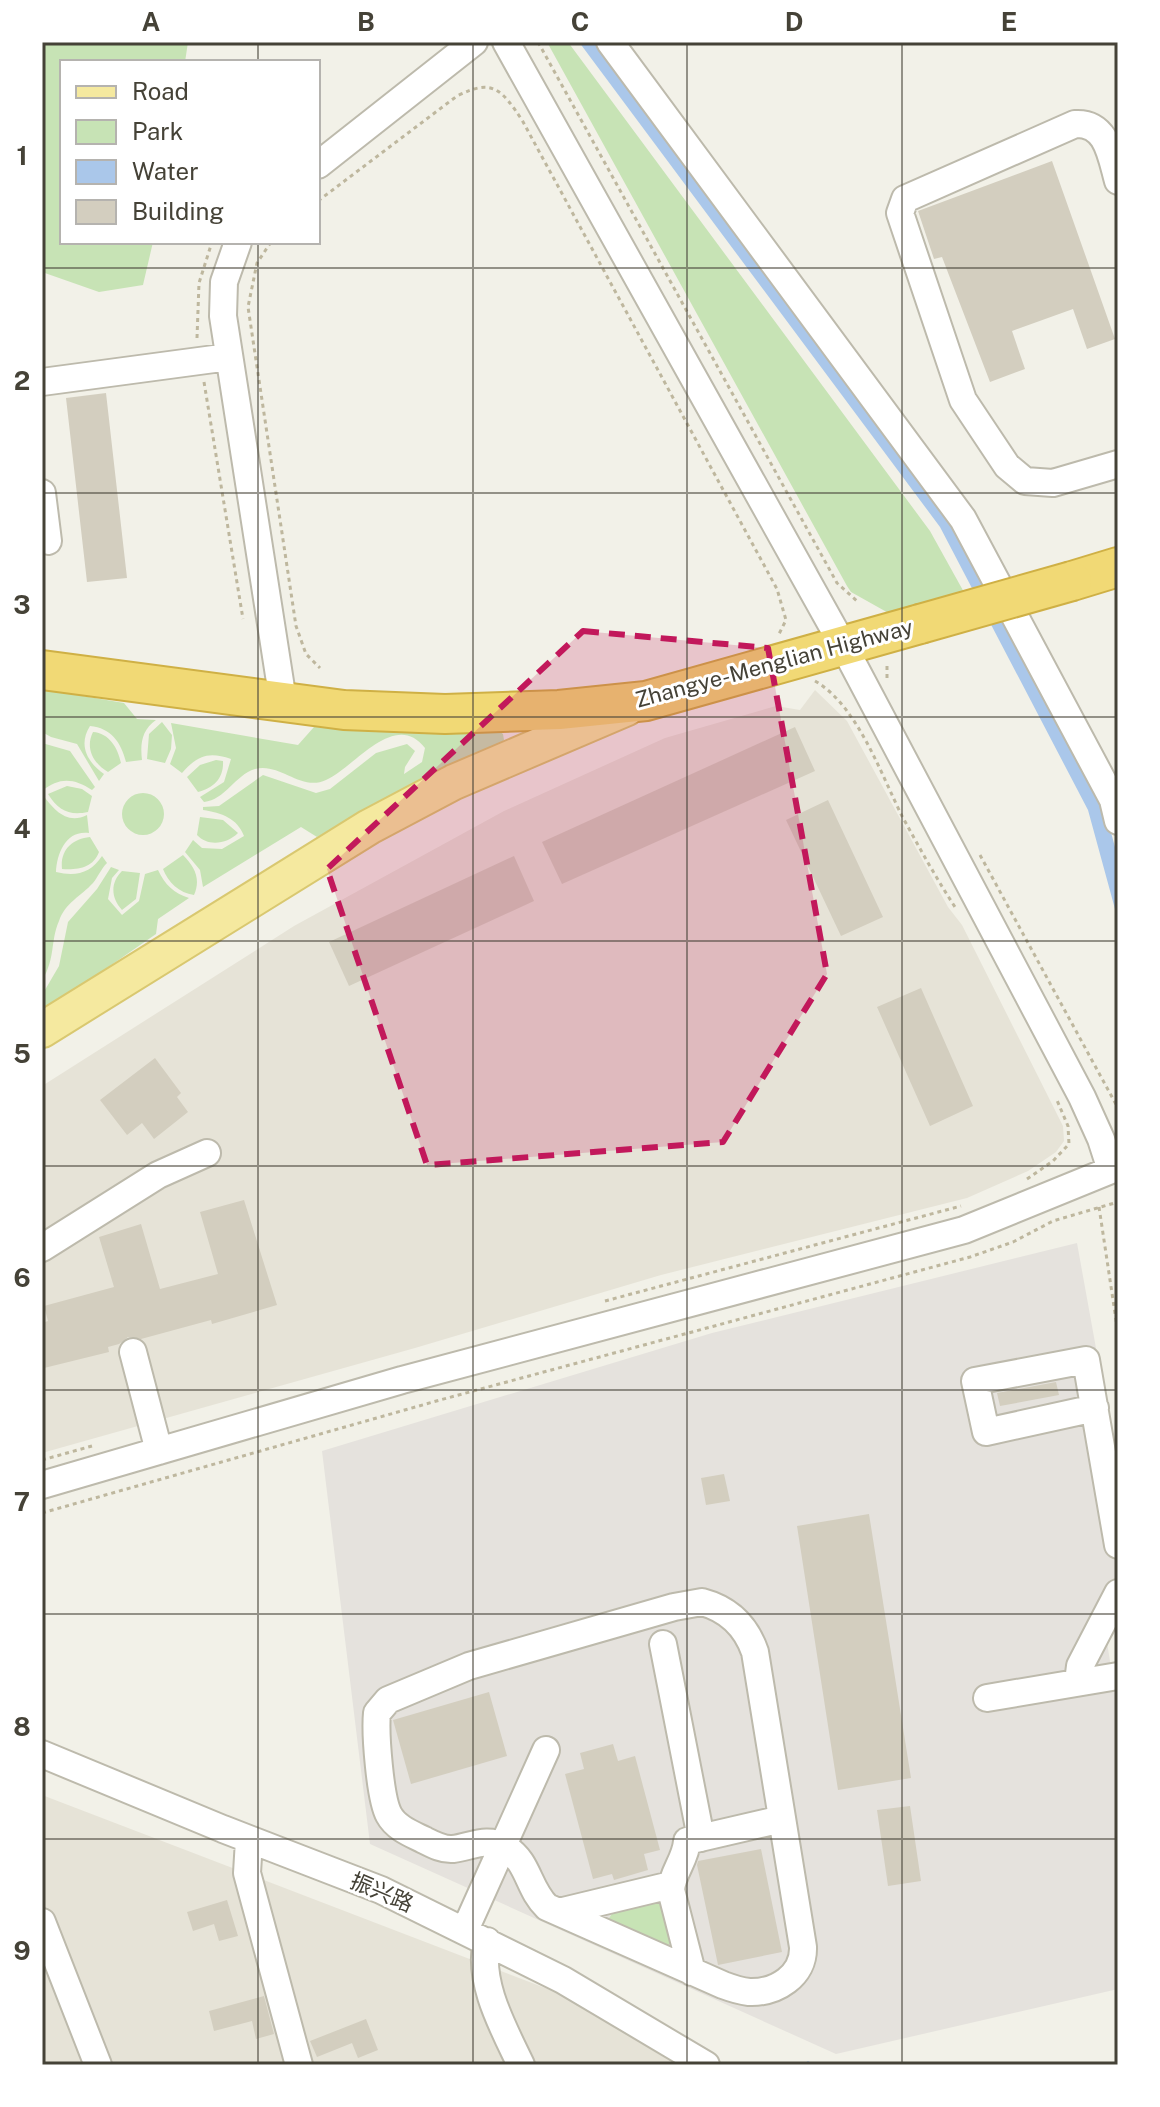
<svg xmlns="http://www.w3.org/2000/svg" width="1160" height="2107" font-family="'Public Sans','Noto Sans SC',sans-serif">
	<rect width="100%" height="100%" fill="#f2f1e8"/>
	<path fill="#e6e3d7" d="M815 690 847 721 948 907 962 925 1063 1126 1064 1141 1056 1152 1028 1171 967 1198 661 1275 415 1348 42 1453V1086L294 926 504 811 665 738 776 706 800 710Z
		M42 1795 566 1996 676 2065H42Z"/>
	<path fill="#e5e2dd" d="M1077 1243 1118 1470V1614L1112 1622 1114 1634 1107 1642 1118 1713V1989L836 2054 370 1844 322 1451 712 1333Z"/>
	<path fill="#c7e3b5" d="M42 42H188L185 62H62V242H153L143 285 99 292 42 272Z
		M547 42H568L930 531 965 594 892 615 851 592 847 586Z
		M42 689 124 703 137 719 156 720C142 730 140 743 142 760L126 762C121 742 111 728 90 726 78 745 87 762 104 774L99 781 77 744 51 737 42 732Z
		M162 722 172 735 171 749 165 763 147 759 149 734Z
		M171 723 298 745 314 727 446 731 497 729 503 734 504 740 494 749 317 837 301 827 203 887 200 870 185 852 193 840 202 848 222 849 244 836C237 818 222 813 203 810V807L219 806 263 775 316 793 330 789 376 753 407 744 415 751 405 767 404 774 422 762 425 748C395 709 355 767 326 780 301 792 280 762 255 769 235 775 225 800 204 802L200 797 224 782 231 759C208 751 197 756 182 773L170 764 176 748Z
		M93 732C109 733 118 748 121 763L108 772C93 763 85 748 93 732Z
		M42 743 70 751 95 787 92 790C74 778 59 777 42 791Z
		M216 760 223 761C224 778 214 788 198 792L187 777 200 765Z
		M67 786 82 789 92 796 88 812C69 816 58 810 48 794Z
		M122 814a21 21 0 1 1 42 0a21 21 0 1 1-42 0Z
		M42 794C54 810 67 825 87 815L89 833C66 830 57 853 56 872 76 877 91 873 102 856L107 863C101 869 98 877 93 883 81 896 65 903 59 921 50 942 56 957 42 981Z
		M200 817 223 820 238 833C227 844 208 847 197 835Z
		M90 837 99 852C93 868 78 870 62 869 60 850 72 839 90 837Z
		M183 855C195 867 201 879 194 895 179 893 168 882 163 869Z
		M111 867 119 870 112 878 108 899 122 915 139 901 145 874 158 870C165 885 174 893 189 898L158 919 156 934 42 1013V995L59 966 68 922 97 889Z
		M122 871 140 873 136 899 122 910C111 898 110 883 122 871Z
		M658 1900 665 1906 672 1940 667 1948 608 1921C615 1902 640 1903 658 1900Z"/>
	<path fill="#aac7ea" d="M579 42H600L955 518 1104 807 1118 858V920L1088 810 940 527Z"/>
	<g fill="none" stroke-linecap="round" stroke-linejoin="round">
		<path stroke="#aac7ea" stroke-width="5" d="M808 2064 809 2065"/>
	</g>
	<path fill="#d3cebf" d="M1052 161 1115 339 1087 349 1073 309 1012 331 1025 369 990 382 942 257 934 259 918 211Z
		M106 393 127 578 87 582 66 398Z
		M795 727 815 771 562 884 542 842Z
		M828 800 883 917 841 936 786 820Z
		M514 856 534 901 349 986 329 942Z
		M921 988 973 1106 930 1126 877 1007Z
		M155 1058 181 1093 177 1097 188 1112 154 1139 142 1123 127 1135 100 1100Z
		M244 1200 277 1305 212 1324 211 1320 141 1339 128 1337 119 1344 108 1347 109 1352 44 1368 42 1323 48 1321 44 1306 114 1287 99 1237 141 1224 160 1289 218 1274 200 1212Z
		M1056 1382 1059 1395 1000 1406 997 1393Z
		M724 1474 730 1501 706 1505 701 1478Z
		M869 1514 911 1778 838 1790 797 1526Z
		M489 1692 507 1756 411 1784 393 1720Z
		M613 1744 618 1761 635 1756 660 1850 644 1854 648 1870 614 1880 612 1874 593 1879 565 1774 584 1769 580 1753Z
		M910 1806 921 1881 888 1886 877 1810Z
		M761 1849 782 1952 718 1965 697 1865 698 1861Z
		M227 1900 238 1936 219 1941 214 1924 193 1931 187 1912Z
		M264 1996 274 2034 256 2039 252 2021 214 2031 209 2011Z
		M366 2019 378 2050 358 2058 352 2043 317 2057 310 2041Z"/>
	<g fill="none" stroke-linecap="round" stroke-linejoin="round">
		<defs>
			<path id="minor" d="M610 42 963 519 1113 800 1118 821
				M318 165 474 42
				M1118 181C1111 156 1107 122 1075 124L905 199 900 213 963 400 1007 466 1025 481 1053 483 1118 464
				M238 242 224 282 223 316 283 701
				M42 382 229 357
				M42 493 48 541
				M42 1248 158 1175 207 1153
				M133 1352 159 1451
				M1095 1408 986 1432 975 1381 1086 1360 1118 1545
				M42 1485 402 1380 964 1230 1111 1170 1101 1139 1082 1097 844 647 506 42
				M702 1602C728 1609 746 1626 755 1652L803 1947C804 1976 776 1993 749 1992 740 1991 731 1988 723 1985L547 1907C528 1889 529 1862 506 1848 487 1836 471 1847 453 1849 443 1850 432 1844 424 1840 412 1834 396 1828 389 1815 380 1799 375 1733 377 1713L388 1700 469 1666 674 1607Z
				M663 1644 701 1838
				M1078 1682 1080 1666 1118 1593
				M987 1698 1118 1676
				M42 1754 223 1829 381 1890 563 1980 706 2065
				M249 1840 247 1873 299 2065
				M559 1912 671 1885
				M42 1922 98 2065
				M465 1930 546 1750
				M487 1941C477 1982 504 2029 521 2065
				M692 1972 671 1890C672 1873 686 1859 687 1841L782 1819"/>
			<path id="major" d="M42 1030 369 827 454 782 627 708"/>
			<path id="highway" d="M1072 581 1118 567
				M42 670 344 710 445 714 559 710 646 701 920 624"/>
		</defs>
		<use href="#minor" stroke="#bdbaac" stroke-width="30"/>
		<use href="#major" stroke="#d9c870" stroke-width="38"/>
		<use href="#highway" stroke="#cfb045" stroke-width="42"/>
		<path stroke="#beb79e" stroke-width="3" stroke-dasharray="4 4" stroke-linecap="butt" d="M538 42 837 583 857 601
			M318 201 457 96C493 78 501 89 522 120L777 589 786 620 779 634
			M271 242 257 263 248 307 296 626 306 654 320 668
			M197 338 199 283 212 242
			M204 382 243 619
			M887 678V663
			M815 681C857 705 881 774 902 816 919 847 936 878 955 907
			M980 855 1118 1108
			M1027 1179 1053 1161 1069 1144 1068 1126 1056 1098
			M1099 1207 1118 1333
			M605 1301 961 1206
			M42 1460 92 1446
			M42 1513 440 1400 970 1257 1013 1242 1053 1221 1118 1202"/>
		<use href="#minor" stroke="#fff" stroke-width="26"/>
		<use href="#major" stroke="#f5e99f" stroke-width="34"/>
		<use href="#highway" stroke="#f1d975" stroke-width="38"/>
		<defs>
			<path id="highway-bridge" d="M920 624 1072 581"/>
		</defs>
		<use href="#highway-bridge" stroke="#cfb045" stroke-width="42" stroke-linecap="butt"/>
		<use href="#highway-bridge" stroke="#f1d975" stroke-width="38"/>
	</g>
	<path fill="#c2185b" fill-opacity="0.2" stroke="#c2185b" stroke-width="6" stroke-dasharray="16 10" stroke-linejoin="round" d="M583 631 768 648 827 974 723 1142 427 1165 327 869Z"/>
	<path fill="none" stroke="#454237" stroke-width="2" stroke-opacity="0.55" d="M258 42V62M473 42V2065M687 42V2065M902 42V2065M258 242V2065M42 268H1118M42 493H1118M42 717H1118M42 941H1118M42 1166H1118M42 1390H1118M42 1614H1118M42 1839H1118"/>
	<g text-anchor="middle" stroke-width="6" stroke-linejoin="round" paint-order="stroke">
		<g font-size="22" fill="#454237" stroke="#fff">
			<text transform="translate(774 663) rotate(-15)" y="8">Zhangye-Menglian Highway</text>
			<text transform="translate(382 1892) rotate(23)" y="8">振兴路</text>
		</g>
	</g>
	<rect width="1160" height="2107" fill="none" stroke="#ffffff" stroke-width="88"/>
	<rect x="60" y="60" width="260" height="184" fill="#ffffff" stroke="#b5b3af" stroke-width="2"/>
	<rect x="76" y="86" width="40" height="12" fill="#f5e99f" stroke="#b5b3af" stroke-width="2"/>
	<text x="132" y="100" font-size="24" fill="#454237">Road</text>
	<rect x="76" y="120" width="40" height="24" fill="#c7e3b5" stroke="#b5b3af" stroke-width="2"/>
	<text x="132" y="140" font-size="24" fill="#454237">Park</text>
	<rect x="76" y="160" width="40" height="24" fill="#aac7ea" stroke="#b5b3af" stroke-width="2"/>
	<text x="132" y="180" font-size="24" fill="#454237">Water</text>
	<rect x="76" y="200" width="40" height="24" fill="#d3cebf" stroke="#b5b3af" stroke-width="2"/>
	<text x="132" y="220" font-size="24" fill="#454237">Building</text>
	<rect x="44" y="44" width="1072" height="2019" fill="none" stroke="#454237" stroke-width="3"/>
	<g font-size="26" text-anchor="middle" font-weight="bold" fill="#454237">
		<text x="151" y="31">A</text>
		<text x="366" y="31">B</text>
		<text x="580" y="31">C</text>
		<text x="794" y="31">D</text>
		<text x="1009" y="31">E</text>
		<text x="22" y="165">1</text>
		<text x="22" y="390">2</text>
		<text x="22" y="614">3</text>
		<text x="22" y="838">4</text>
		<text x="22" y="1063">5</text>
		<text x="22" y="1287">6</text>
		<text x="22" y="1511">7</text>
		<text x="22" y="1736">8</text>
		<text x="22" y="1960">9</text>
	</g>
</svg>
